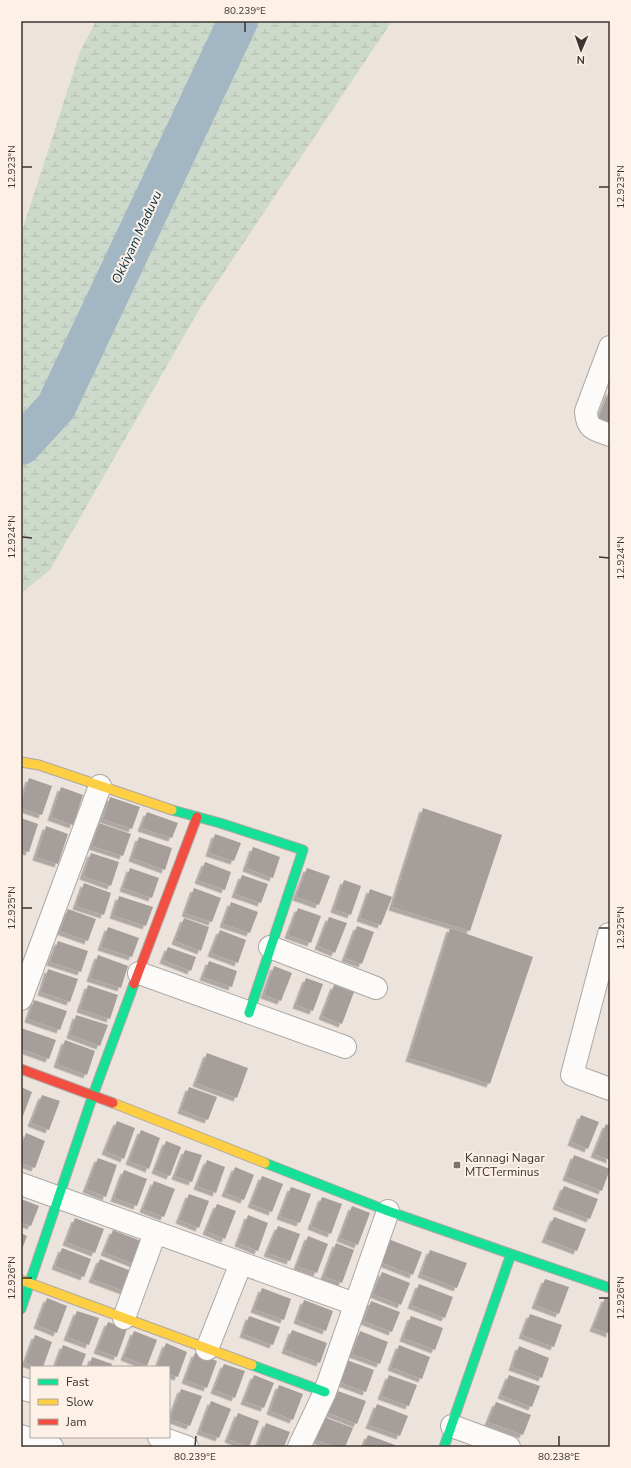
<svg xmlns="http://www.w3.org/2000/svg" width="631" height="1468" font-family="'Nunito Sans',sans-serif">
	<defs>
		<pattern id="wetland-marsh" width="20" height="14" patternUnits="userSpaceOnUse"><rect width="20" height="14" fill="#cdd9ca"/><path d="M1 5h8M5 5V1M11 12h8M15 12V8" fill="none" stroke="#b1bbae"/></pattern>
		<filter id="shadow"><feDropShadow dx="-3.5" dy="3.5" stdDeviation="0" flood-color="#0004"/></filter>
	</defs>
	<rect width="100%" height="100%" fill="#ece3dd"/>
	<path fill="url(#wetland-marsh)" d="M96 21H392L200 308 50 570 21 593V234L80 52Z"/>
	<g fill="none" stroke-linecap="round" stroke-linejoin="round">
		<path stroke="#a2b6c4" stroke-width="40" d="M21 445 56 407 238 21"/>
	</g>
	<path fill="#a59e9a" filter="url(#shadow)" d="M610 389V428L597 423Z
		M29 778 52 786 42 815 21 808V803Z
		M61 787 83 795 73 825 51 817Z
		M110 797 140 807 132 829 103 819Z
		M423 808 502 835 470 931 392 907Z
		M147 812 178 823 172 838 141 828Z
		M21 818 38 824 29 852 21 850Z
		M99 823 131 834 123 856 92 846Z
		M46 826 68 834 58 864 36 857Z
		M215 834 241 843 234 861 209 853Z
		M139 837 172 848 165 870 132 858Z
		M253 847 280 857 273 878 246 868Z
		M91 853 119 862 111 886 83 876Z
		M205 862 231 872 225 890 198 880Z
		M130 868 159 878 152 898 123 888Z
		M307 868 330 876 319 905 296 897Z
		M242 875 268 884 261 903 235 894Z
		M344 880 361 886 351 915 334 909Z
		M84 883 111 893 104 915 76 906Z
		M194 888 221 898 212 922 185 913Z
		M370 889 392 897 381 925 360 918Z
		M119 896 153 907 146 926 113 915Z
		M231 902 258 912 250 933 223 924Z
		M298 908 321 916 311 943 288 935Z
		M68 909 96 919 88 941 60 931Z
		M329 917 347 923 335 953 318 946Z
		M184 918 209 927 201 951 175 941Z
		M357 926 374 932 362 964 345 958Z
		M108 927 139 938 132 957 101 947Z
		M450 928 533 957 490 1084 409 1058Z
		M220 930 246 940 238 963 211 953Z
		M58 941 88 951 81 972 50 962Z
		M168 947 196 957 191 971 163 960Z
		M98 955 128 966 121 988 90 978Z
		M209 961 237 971 232 987 203 977Z
		M274 966 292 973 281 1001 264 995Z
		M48 969 78 979 70 1002 41 992Z
		M306 978 323 984 313 1011 296 1005Z
		M88 985 118 995 110 1019 80 1009Z
		M334 985 354 992 342 1024 322 1016Z
		M34 1000 67 1011 60 1030 28 1019Z
		M76 1015 108 1025 100 1046 70 1035Z
		M21 1028 56 1040 49 1059 21 1049Z
		M65 1040 95 1051 87 1075 57 1064Z
		M207 1053 248 1068 237 1098 196 1083Z
		M21 1087 32 1092 21 1121Z
		M189 1087 217 1097 208 1120 181 1110Z
		M42 1095 60 1101 49 1130 31 1123Z
		M581 1115 599 1122 588 1149 571 1142Z
		M117 1121 135 1128 124 1159 105 1151Z
		M606 1124 610 1126V1160L594 1154Z
		M141 1130 160 1138 149 1169 129 1161Z
		M26 1133 45 1141 35 1168 21 1163V1147Z
		M166 1141 181 1147 170 1176 155 1170Z
		M185 1150 202 1155 192 1182 175 1176Z
		M574 1155 610 1169 602 1191 566 1177Z
		M98 1158 117 1165 106 1197 86 1189Z
		M207 1160 225 1167 216 1193 197 1186Z
		M235 1167 254 1175 244 1200 225 1193Z
		M124 1170 147 1179 137 1206 114 1198Z
		M262 1176 283 1184 272 1212 251 1204Z
		M154 1181 175 1189 164 1217 143 1209Z
		M564 1186 598 1199 590 1219 556 1206Z
		M291 1187 311 1194 300 1223 280 1216Z
		M189 1194 209 1201 199 1228 179 1220Z
		M322 1197 342 1204 331 1234 311 1226Z
		M21 1199 39 1206 31 1226 21 1222Z
		M217 1204 236 1211 225 1239 206 1231Z
		M352 1206 370 1213 358 1245 340 1238Z
		M248 1215 268 1223 258 1251 238 1243Z
		M554 1217 586 1229 577 1251 545 1239Z
		M75 1218 104 1229 95 1253 66 1242Z
		M278 1226 300 1234 290 1261 267 1253Z
		M113 1230 146 1243 137 1265 104 1252Z
		M21 1233 27 1236 21 1252Z
		M308 1236 328 1244 317 1273 297 1266Z
		M388 1239 422 1252 413 1275 380 1262Z
		M336 1243 354 1250 342 1283 324 1276Z
		M62 1248 91 1259 84 1277 55 1266Z
		M430 1250 467 1263 457 1288 421 1274Z
		M100 1259 134 1272 127 1292 92 1279Z
		M382 1272 410 1283 401 1305 373 1294Z
		M545 1279 569 1287 559 1314 535 1305Z
		M419 1284 453 1297 445 1318 411 1305Z
		M262 1288 291 1299 284 1320 254 1309Z
		M47 1298 67 1306 57 1333 37 1325Z
		M605 1298 610 1299V1334L593 1328Z
		M304 1300 333 1311 326 1331 297 1320Z
		M371 1301 400 1312 392 1332 364 1321Z
		M77 1311 99 1318 89 1345 67 1337Z
		M530 1314 562 1325 554 1347 522 1335Z
		M249 1316 280 1327 273 1345 243 1334Z
		M411 1316 443 1328 435 1350 403 1338Z
		M108 1322 127 1329 117 1357 97 1350Z
		M292 1330 327 1343 320 1363 285 1350Z
		M134 1331 157 1340 147 1366 124 1357Z
		M360 1331 388 1342 380 1364 352 1354Z
		M35 1335 52 1342 43 1367H36L25 1363Z
		M166 1343 187 1352 178 1377 169 1374V1367H157Z
		M63 1345 86 1354 81 1367H55Z
		M399 1345 430 1357 422 1379 391 1367Z
		M519 1346 549 1358 542 1378 512 1367Z
		M195 1353 217 1361 207 1388 185 1380Z
		M92 1357 112 1364 111 1367H89Z
		M347 1360 374 1370 366 1392 339 1382Z
		M224 1364 245 1371 235 1398 214 1390Z
		M254 1375 274 1383 264 1408 244 1401Z
		M389 1375 417 1385 409 1406 381 1396Z
		M509 1375 540 1386 532 1407 501 1395Z
		M279 1385 303 1394 293 1420 270 1411Z
		M181 1389 202 1396 190 1426 170 1419Z
		M335 1390 366 1401 357 1424 326 1412Z
		M211 1401 231 1409 219 1438 200 1431Z
		M496 1402 531 1415 523 1435 488 1422Z
		M377 1404 408 1416 400 1436 369 1425Z
		M238 1413 259 1421 249 1447 228 1439Z
		M324 1417 353 1428 345 1447H336L316 1440Z
		M266 1423 290 1432 284 1447H257Z
		M368 1435 395 1445 394 1447H363Z"/>
	<g fill="none" stroke-linecap="round" stroke-linejoin="round">
		<defs>
			<path id="street" d="M610 347 586 411C587 430 594 429 610 435
				M609 934 572 1075 610 1089
				M270 947 376 988
				M139 973 345 1047
				M21 999 100 786
				M21 1184 355 1304
				M124 1318 155 1233
				M207 1349 241 1263
				M21 1388 31 1391
				M452 1426 509 1447
				M21 1436 52 1447
				M159 1437 187 1447
				M299 1447 325 1392 388 1211"/>
			<path id="fast" d="M172 810 220 823 303 850 249 1013
				M265 1163 388 1211 511 1254
				M21 1309 93 1095 134 984
				M252 1365 325 1392
				M444 1447 511 1254 610 1288"/>
			<path id="slow" d="M21 762 39 765 172 810
				M113 1103 265 1163
				M21 1280 252 1365"/>
			<path id="jam" d="M134 984 197 817
				M21 1069 113 1103"/>
		</defs>
		<use href="#street" stroke="#aea8a3" stroke-width="24"/>
		<use href="#fast" stroke="#aea8a3" stroke-width="11"/>
		<use href="#slow" stroke="#aea8a3" stroke-width="11"/>
		<use href="#jam" stroke="#aea8a3" stroke-width="11"/>
		<use href="#street" stroke="#fcfbfa" stroke-width="22"/>
		<use href="#fast" stroke="#16e098" stroke-width="9"/>
		<use href="#slow" stroke="#ffcf43" stroke-width="9"/>
		<use href="#jam" stroke="#f24e42" stroke-width="9"/>
	</g>
	<path fill="none" stroke="#3c3531" stroke-width="1.5" d="M245 32V22M22 167H32M599 187H609M22 537 32 538M599 557 609 558M22 908H32M599 928H609M22 1278H32M599 1298H609M195 1446 196 1436M559 1446V1436"/>
	<rect fill="#7a726d" stroke="#fdf0e7" stroke-width="1.5" x="453" y="1161" width="8" height="8" rx="2"/>
	<g text-anchor="middle" stroke-width="4" stroke-linejoin="round" paint-order="stroke">
		<g font-size="12" fill="#3c3531" stroke="#fdf0e7" text-anchor="start">
			<text x="465" y="1162">Kannagi Nagar<tspan x="465" dy="14">MTCTerminus</tspan></text>
		</g>
		<g font-size="13" font-style="italic" fill="#002e44" stroke="#fdf0e7">
			<text transform="translate(136 237) rotate(-65)" y="5">Okkiyam Maduvu</text>
		</g>
	</g>
	<rect width="631" height="1468" fill="none" stroke="#fdf0e7" stroke-width="44"/>
	<rect x="30" y="1366" width="140" height="72" fill="#fdf0e7" stroke="#b0a59e"/>
	<rect x="38" y="1379" width="20" height="6" fill="#16e098" stroke="#b0a59e"/>
	<text x="66" y="1386" font-size="12" fill="#3c3531">Fast</text>
	<rect x="38" y="1399" width="20" height="6" fill="#ffcf43" stroke="#b0a59e"/>
	<text x="66" y="1406" font-size="12" fill="#3c3531">Slow</text>
	<rect x="38" y="1419" width="20" height="6" fill="#f24e42" stroke="#b0a59e"/>
	<text x="66" y="1426" font-size="12" fill="#3c3531">Jam</text>
	<g transform="translate(581 50) rotate(182)" stroke="#fdf0e7" stroke-width="3" paint-order="stroke">
	<path d="M0-3L7 15L0 10L-7 15Z" fill="#3c3531"/>
	<text y="-6" font-size="11" font-weight="bold" text-anchor="middle" fill="#3c3531">N</text>
	</g>
	<rect x="22" y="22" width="587" height="1424" fill="none" stroke="#3c3531" stroke-width="1.5"/>
	<g font-size="10" text-anchor="middle" fill="#3c3531">
		<text x="245" y="14">80.239°E</text>
		<text transform="translate(11 167) rotate(-90)" y="4">12.923°N</text>
		<text transform="translate(620 187) rotate(-90)" y="4">12.923°N</text>
		<text transform="translate(11 537) rotate(-90)" y="4">12.924°N</text>
		<text transform="translate(620 558) rotate(-90)" y="4">12.924°N</text>
		<text transform="translate(11 908) rotate(-90)" y="4">12.925°N</text>
		<text transform="translate(620 928) rotate(-90)" y="4">12.925°N</text>
		<text transform="translate(11 1278) rotate(-90)" y="4">12.926°N</text>
		<text transform="translate(620 1298) rotate(-90)" y="4">12.926°N</text>
		<text x="195" y="1460">80.239°E</text>
		<text x="559" y="1460">80.238°E</text>
	</g>
</svg>
